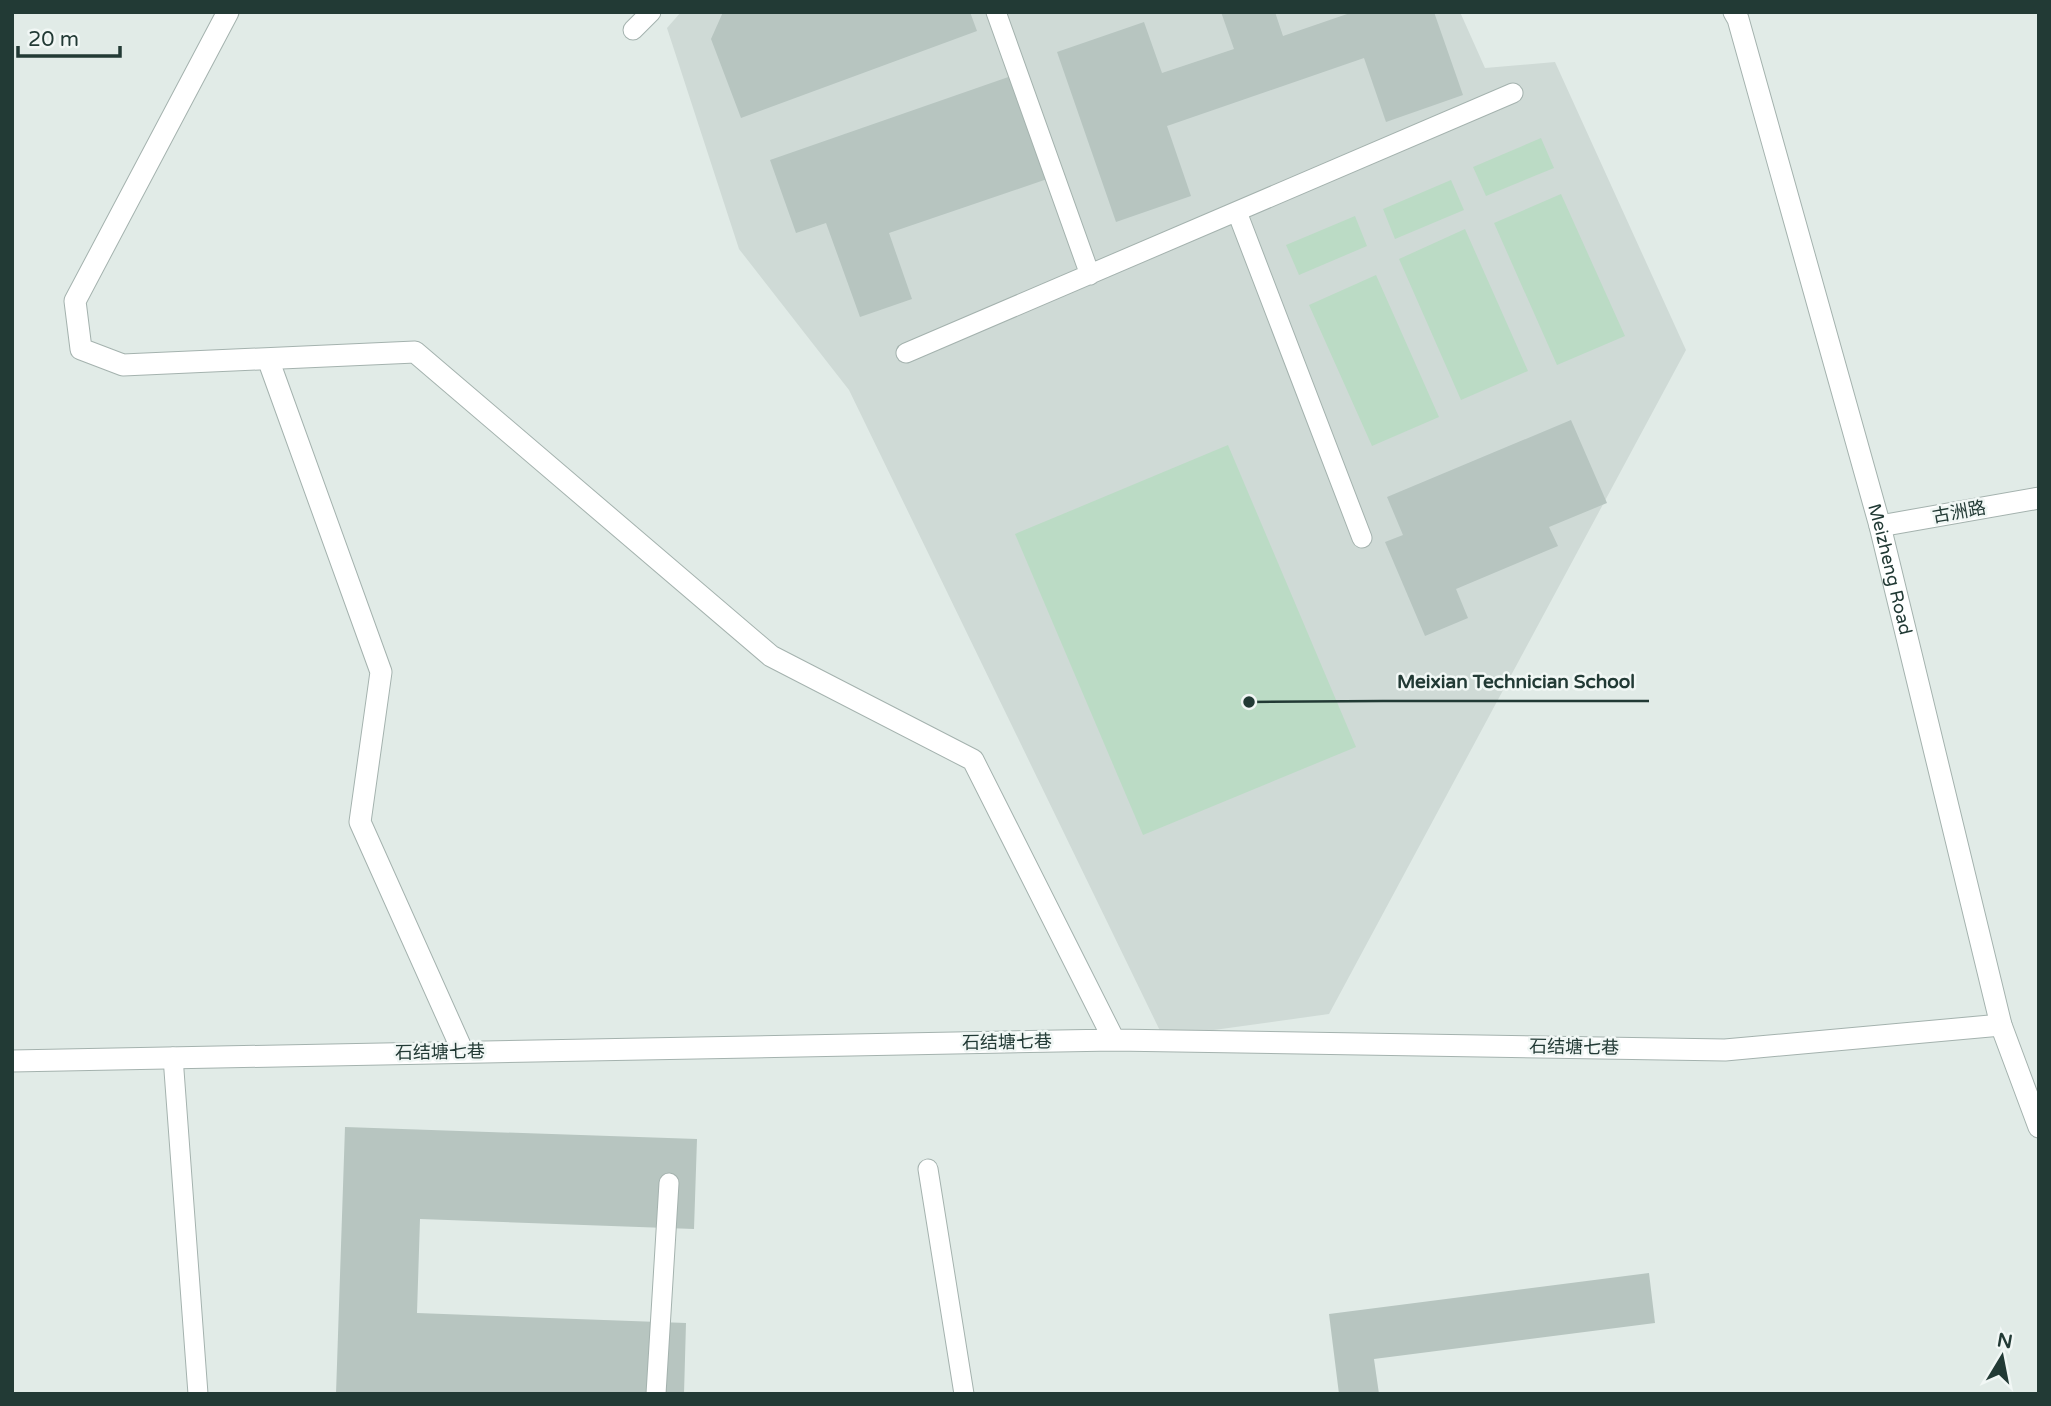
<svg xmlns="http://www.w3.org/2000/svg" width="2051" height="1406" font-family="'Varela Round','Noto Sans SC',sans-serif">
	<rect width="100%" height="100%" fill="#e1ebe7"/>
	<path fill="#cfdad6" d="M681 12H1460L1485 68 1555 62 1686 350 1329 1014 1163 1037 849 390 739 249 667 28Z"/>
	<path fill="#bbdbc5" d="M1541 138 1554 168 1486 196 1473 167Z
		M1451 180 1464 210 1395 239 1383 209Z
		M1561 194 1625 336 1557 365 1494 223Z
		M1355 216 1367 246 1299 275 1286 245Z
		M1465 229 1528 371 1461 400 1399 259Z
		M1376 275 1439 417 1372 446 1309 305Z
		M1228 445 1356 747 1143 835 1015 534Z"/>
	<path fill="#b7c5c0" d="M723 12H970L977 31 741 118 711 39Z
		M1221 12H1275L1283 36 1353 12H1434L1463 95 1386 122 1364 58 1167 126 1191 196 1116 222 1057 52 1144 22 1162 73 1234 49Z
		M1017 74 1053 177 889 233 912 299 860 317 826 223 796 233 770 160Z
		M1571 420 1607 503 1549 527 1558 546 1456 589 1468 618 1425 636 1385 542 1403 535 1387 497Z
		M345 1127 697 1139 694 1229 420 1219 417 1313 686 1323 684 1394H336Z
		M1649 1273 1655 1323 1374 1359 1379 1394H1339L1329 1314Z"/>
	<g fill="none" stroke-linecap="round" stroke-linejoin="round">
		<defs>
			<path id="service" d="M996 12 1090 275
				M633 30 651 12
				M1237 212 1362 538
				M906 353 1513 93
				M173 1057 198 1394
				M928 1169 964 1394
				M656 1394 669 1183"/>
			<path id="minor" d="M228 12 75 301 81 349 123 365 415 352 771 656 973 760 1114 1040
				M268 359 381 672 360 822 463 1052
				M1880 526 2039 498
				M12 1061 1114 1040 1725 1050 2001 1025"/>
			<g id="tertiary">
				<path id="s1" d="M1734 12 1738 19 1880 526 2001 1025 2039 1127"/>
			</g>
		</defs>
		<use href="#service" stroke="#a4b2ae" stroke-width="21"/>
		<use href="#minor" stroke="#a4b2ae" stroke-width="23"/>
		<use href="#tertiary" stroke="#a4b2ae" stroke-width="23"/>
		<use href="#service" stroke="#fff" stroke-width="19"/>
		<use href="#minor" stroke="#fff" stroke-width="21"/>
		<use href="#tertiary" stroke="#fff" stroke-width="21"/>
	</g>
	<g text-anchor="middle" stroke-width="5" stroke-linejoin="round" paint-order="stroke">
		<g font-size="18" fill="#223a35" stroke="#f1f7f5">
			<text transform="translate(1959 512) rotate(-10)" y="6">古洲路</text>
			<text dy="6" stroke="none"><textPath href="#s1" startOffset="579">Meizheng Road</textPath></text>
			<text transform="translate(1007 1042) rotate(-1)" y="6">石结塘七巷</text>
			<text transform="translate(1574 1047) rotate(1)" y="6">石结塘七巷</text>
			<text transform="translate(440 1052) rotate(-1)" y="6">石结塘七巷</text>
		</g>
	</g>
	<path fill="none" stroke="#223a35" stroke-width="2.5" d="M1249 702L1383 701H1649"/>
	<circle fill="#223a35" stroke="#f1f7f5" stroke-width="2.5" cx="1249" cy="702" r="7"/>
	<g font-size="19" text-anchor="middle" font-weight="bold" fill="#223a35" stroke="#f1f7f5" stroke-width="5" stroke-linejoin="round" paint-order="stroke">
		<text x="1516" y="688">Meixian Technician School</text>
	</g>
	<rect width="2051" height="1406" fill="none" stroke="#223a35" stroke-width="28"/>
	<g transform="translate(2002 1357) rotate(10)" stroke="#f1f7f5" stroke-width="5" paint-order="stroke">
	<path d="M0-5L12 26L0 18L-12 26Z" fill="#223a35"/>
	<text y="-10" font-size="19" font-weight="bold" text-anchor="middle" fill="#223a35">N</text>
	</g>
	<path d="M18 46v10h102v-10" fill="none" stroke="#223a35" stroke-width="3.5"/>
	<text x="28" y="46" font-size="21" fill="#223a35" stroke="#f1f7f5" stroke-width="5" paint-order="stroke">20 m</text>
</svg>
